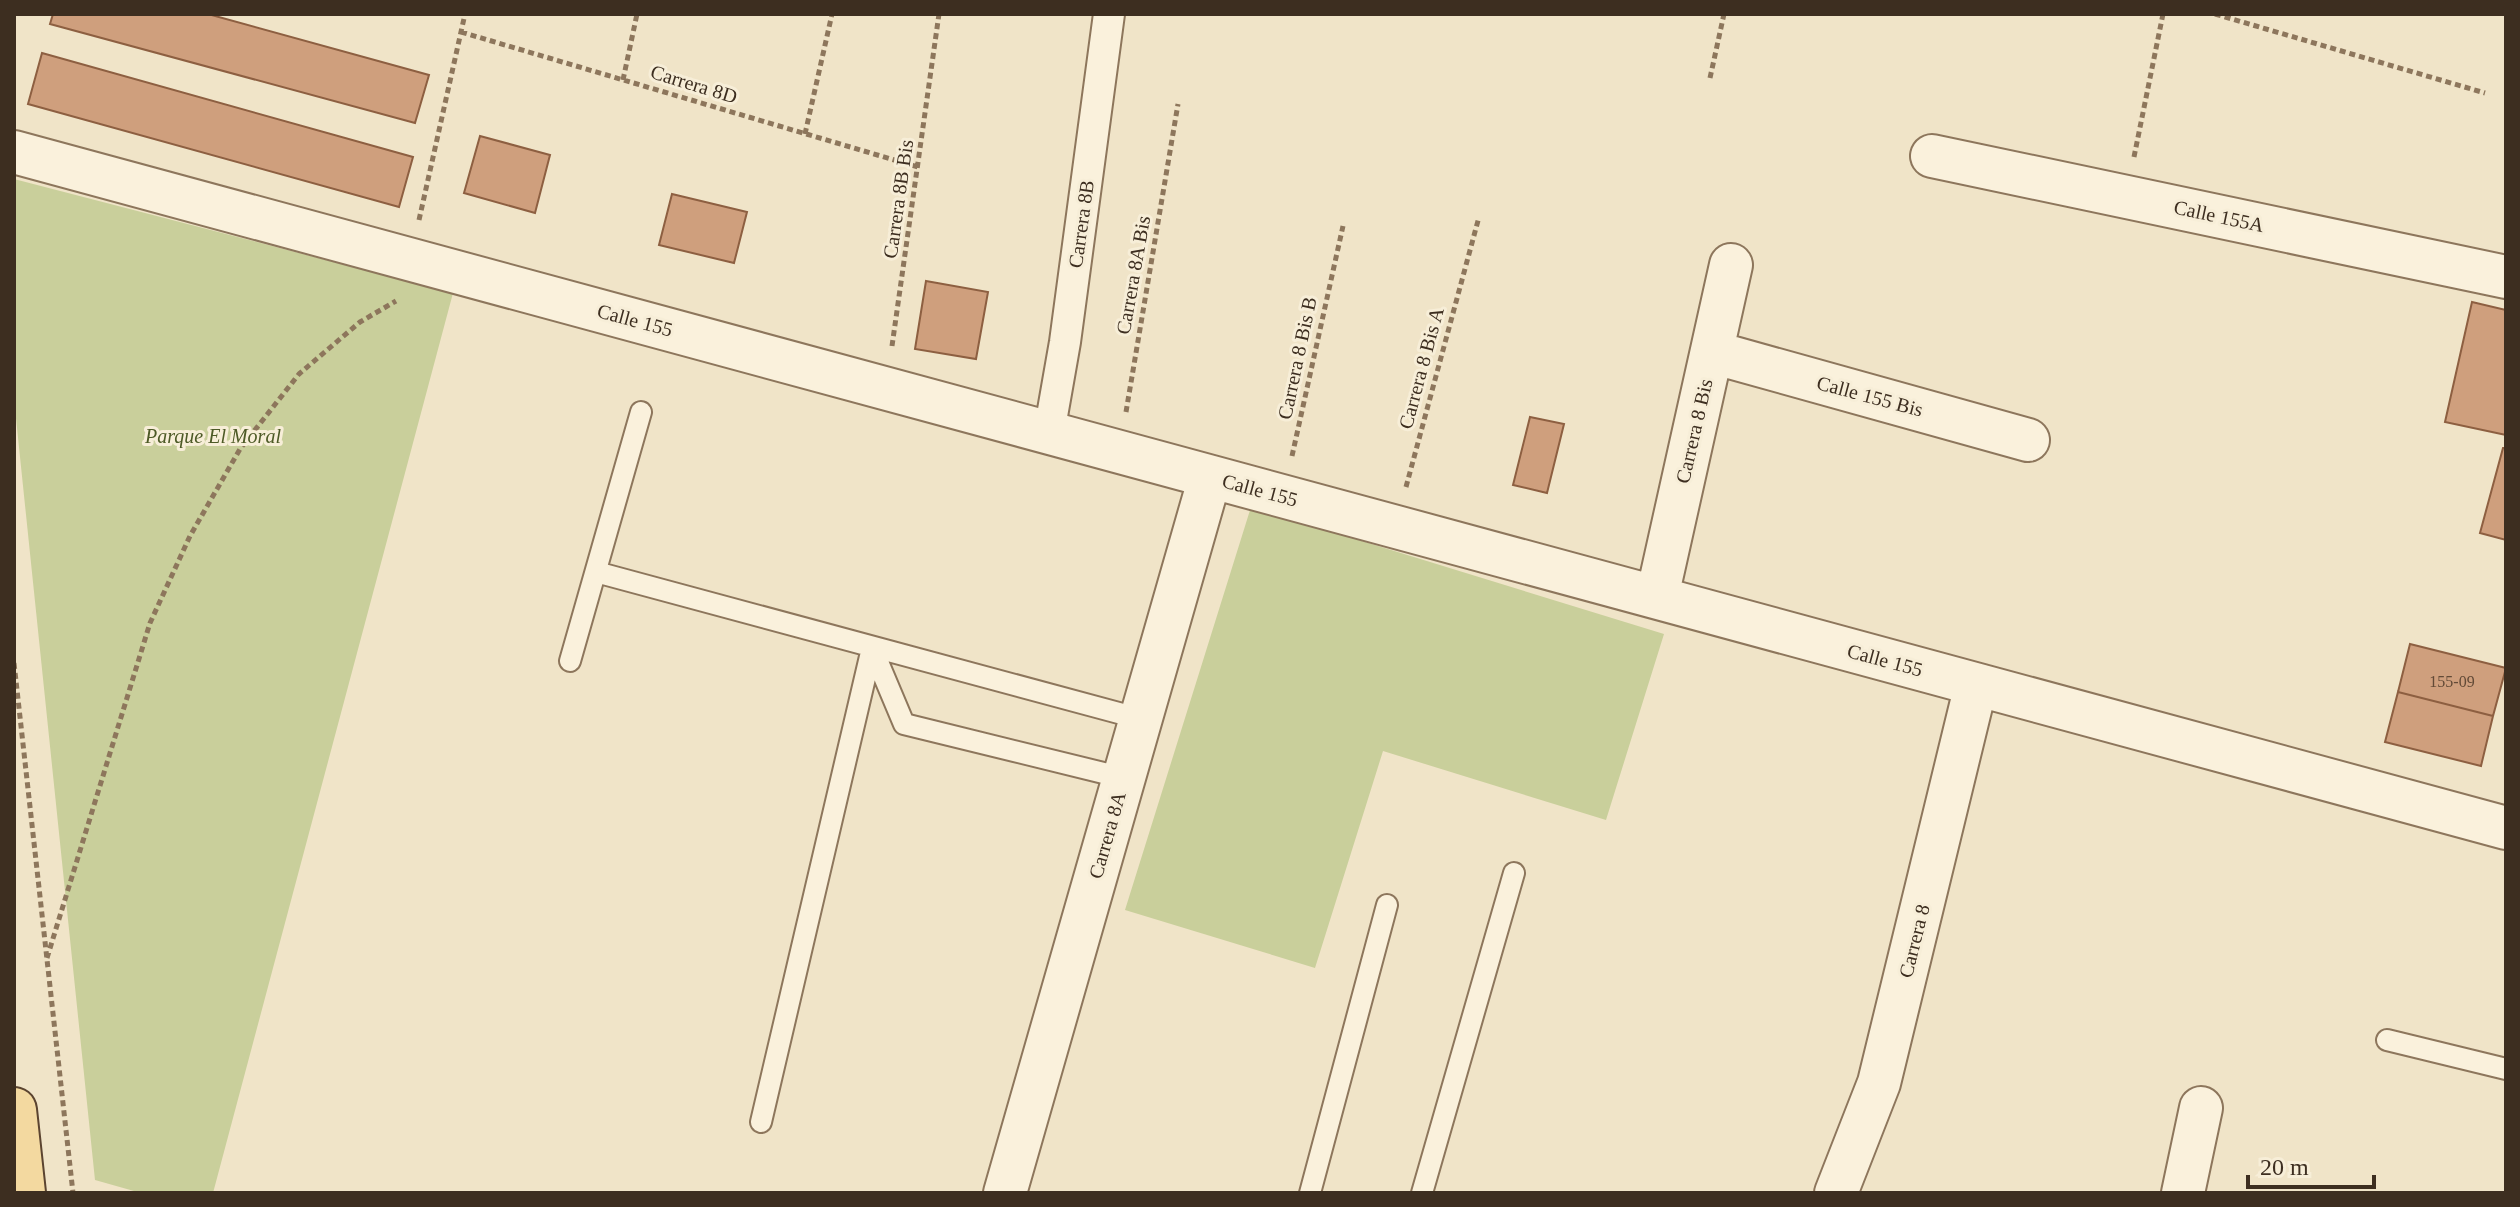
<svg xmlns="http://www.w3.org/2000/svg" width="2520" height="1207" font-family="Georgia,serif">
	<rect width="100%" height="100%" fill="#f0e4c8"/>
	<path fill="#c9cf9b" d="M14 179 453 293 213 1193H141L95 1180 14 399Z
		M1251 507 1664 634 1606 820 1383 751 1315 968 1125 910Z"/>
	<path fill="#cf9f7d" stroke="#8d5f41" stroke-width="2" d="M53 14H208L429 75 415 123 50 24Z
		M42 53 413 157 399 207 28 104Z
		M480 136 550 155 535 213 464 193Z
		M672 194 747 212 734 263 659 245Z
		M926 281 988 292 976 359 915 349Z
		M2472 302 2506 310V435L2445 422Z
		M1530 417 1564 424 1547 493 1513 485Z
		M2503 448H2506V540L2480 533Z
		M2410 644 2506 668 2493 716 2398 692Z
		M2398 692 2493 716 2481 766 2385 742Z"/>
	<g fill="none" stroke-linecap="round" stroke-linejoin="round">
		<defs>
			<path id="service" d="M596 572 1141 719
				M872 648 904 724 1124 778
				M570 661 641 412
				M2387 1040 2506 1069
				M761 1122 872 648
				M1310 1193 1387 905
				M1422 1193 1514 873"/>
			<path id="pedestrian" d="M1049 433 1065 342 1109 14"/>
			<path id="minor" d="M14 152 2506 828
				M1932 156 2506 277
				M1712 352 2028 440
				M1657 597 1731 265
				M1005 1193 1210 477
				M1836 1193 1879 1083 1976 685
				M2183 1193 2201 1108"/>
			<path id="primary" d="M14 1110 23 1193"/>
		</defs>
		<use href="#service" stroke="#8d765c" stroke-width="24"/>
		<use href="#pedestrian" stroke="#8d765c" stroke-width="34"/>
		<use href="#minor" stroke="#8d765c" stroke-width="46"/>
		<use href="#primary" stroke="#5b4430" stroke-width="48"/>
		<path stroke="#8d765c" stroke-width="5" stroke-dasharray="6 4" stroke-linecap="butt" d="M2215 14 2485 93
			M461 32 918 167
			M1710 78 1724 14
			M623 80 637 14
			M805 134 832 14
			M2134 157 2163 14
			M419 220 465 14
			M892 346 939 14
			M1126 412 1178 104
			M1292 456 1343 226
			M1406 487 1479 217
			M14 663 73 1193
			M47 958 150 623 190 536 240 449 299 374 360 322 396 301"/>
		<use href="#service" stroke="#faf1dc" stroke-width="20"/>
		<use href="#pedestrian" stroke="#faf1dc" stroke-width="30"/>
		<use href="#minor" stroke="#faf1dc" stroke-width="42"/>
		<use href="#primary" stroke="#f3d9a0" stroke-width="44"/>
	</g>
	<g text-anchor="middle" stroke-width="6" stroke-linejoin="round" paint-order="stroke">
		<g font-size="16" fill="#624a37">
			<text x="2452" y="687">155-09</text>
		</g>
		<g font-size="20" fill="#3d2e20" stroke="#f7eed8">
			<text transform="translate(694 84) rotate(17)" y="7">Carrera 8D</text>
			<text transform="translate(898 199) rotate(-82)" y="7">Carrera 8B Bis</text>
			<text transform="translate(2219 216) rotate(12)" y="7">Calle 155A</text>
			<text transform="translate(1081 224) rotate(-82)" y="7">Carrera 8B</text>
			<text transform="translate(1133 275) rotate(-80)" y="7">Carrera 8A Bis</text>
			<text transform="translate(635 320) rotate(15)" y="7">Calle 155</text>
			<text transform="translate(1297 358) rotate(-78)" y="7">Carrera 8 Bis B</text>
			<text transform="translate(1421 368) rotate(-75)" y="7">Carrera 8 Bis A</text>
			<text transform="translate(1870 396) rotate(15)" y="7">Calle 155 Bis</text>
			<text transform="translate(1694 431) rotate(-77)" y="7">Carrera 8 Bis</text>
			<text transform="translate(1260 490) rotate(15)" y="7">Calle 155</text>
			<text transform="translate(1885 660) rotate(15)" y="7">Calle 155</text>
			<text transform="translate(1107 835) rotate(-74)" y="7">Carrera 8A</text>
			<text transform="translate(1914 941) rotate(-76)" y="7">Carrera 8</text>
		</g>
		<g font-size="20" font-style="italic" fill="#4d5a26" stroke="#f7eed8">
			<text x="213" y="443">Parque El Moral</text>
		</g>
	</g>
	<rect width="2520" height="1207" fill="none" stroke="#3d2e20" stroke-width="32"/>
	<path d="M2248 1175v12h126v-12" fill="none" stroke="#3d2e20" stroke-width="4"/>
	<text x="2260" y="1175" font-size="24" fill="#3d2e20" stroke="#f7eed8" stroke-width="6" paint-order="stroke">20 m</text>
</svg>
